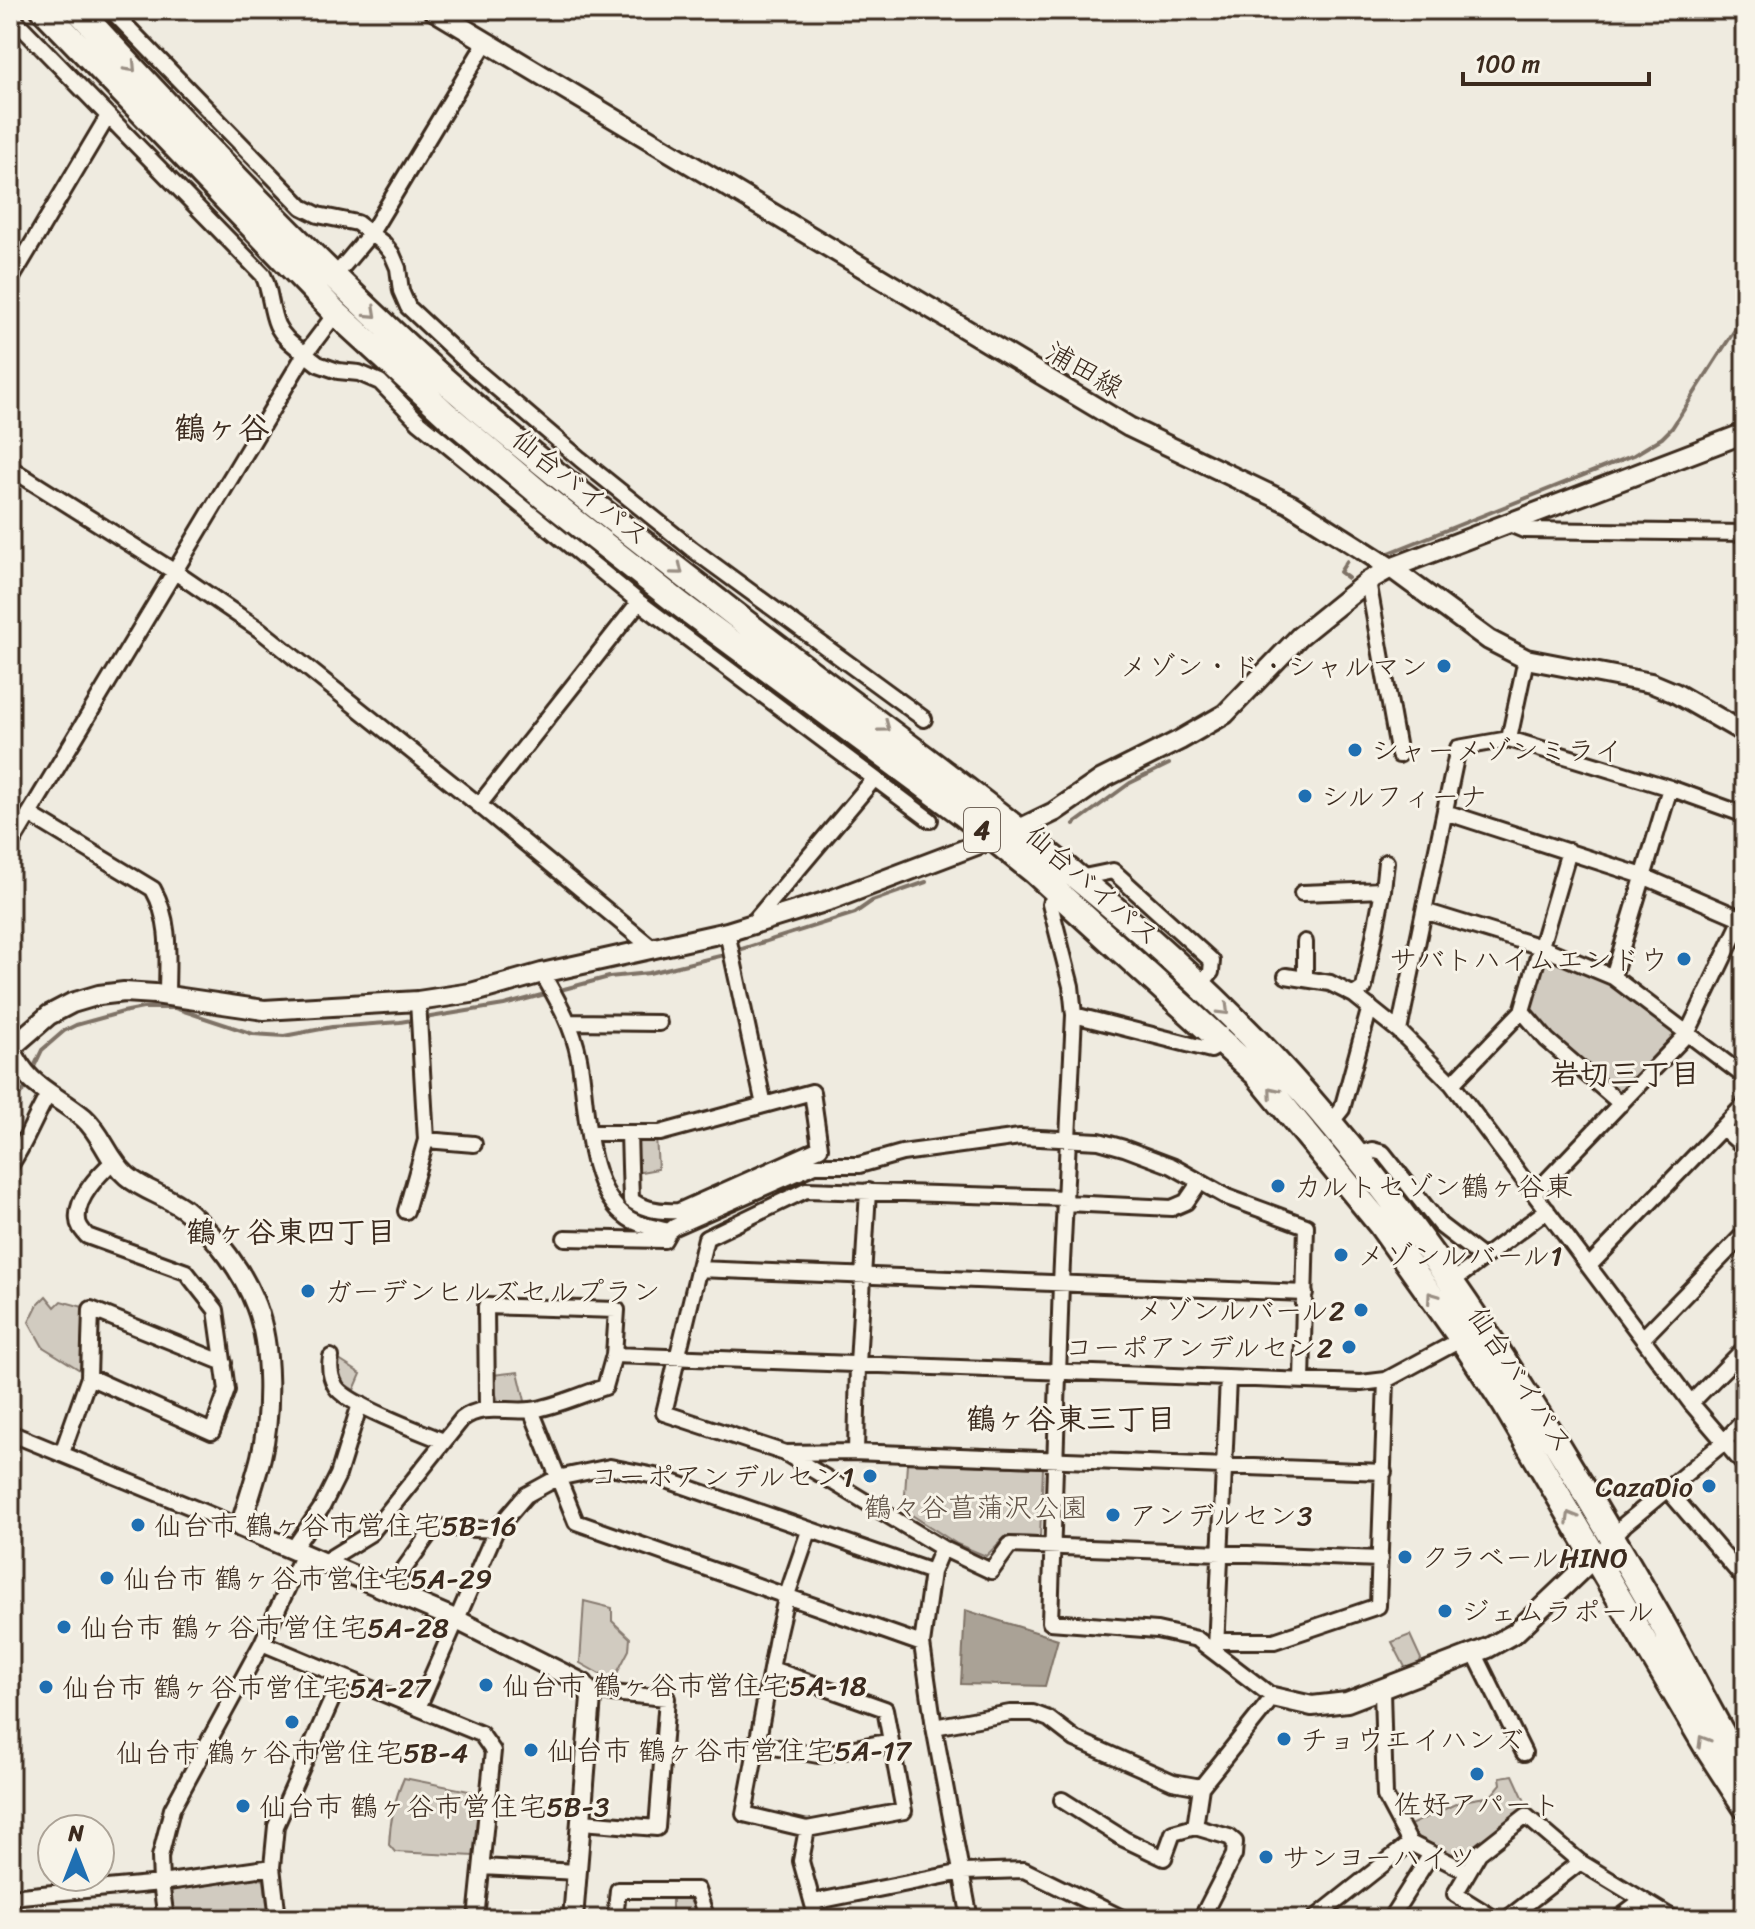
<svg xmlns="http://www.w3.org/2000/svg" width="1755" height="1929" font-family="Sriracha,'Klee One',sans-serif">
	<rect width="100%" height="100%" fill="#efebe0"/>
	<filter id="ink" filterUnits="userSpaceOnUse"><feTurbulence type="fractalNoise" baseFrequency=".0125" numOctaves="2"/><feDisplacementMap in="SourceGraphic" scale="16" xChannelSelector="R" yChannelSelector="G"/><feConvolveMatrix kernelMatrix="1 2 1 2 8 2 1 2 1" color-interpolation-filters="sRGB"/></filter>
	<g filter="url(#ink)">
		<path fill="#d1cbc0" stroke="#867a6f" stroke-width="2" d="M1546 956 1605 980 1672 1028 1676 1038 1620 1096 1549 1035 1529 1012 1541 959Z
			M638 1136H656L658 1169 635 1173 633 1143Z
			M46 1296 55 1307 61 1301 83 1307 80 1370 43 1347 29 1322 38 1304Z
			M336 1358 361 1374 354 1390 337 1379Z
			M518 1372 526 1405 499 1404 492 1382 493 1375Z
			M907 1463 1043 1468 1040 1537 1006 1536 986 1556 957 1544 904 1510Z
			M584 1601 612 1608V1621L630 1638 629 1650 615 1677H605L580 1663Z
			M1410 1635 1421 1659 1418 1666 1407 1671 1392 1642Z
			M1513 1775 1528 1808 1474 1850 1468 1859 1463 1861 1412 1834 1408 1826 1462 1801 1491 1796 1501 1784 1500 1777Z
			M404 1778 479 1793 474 1856 395 1852 389 1845C390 1820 394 1800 404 1778Z
			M250 1876 264 1880 269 1919H174L170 1895 173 1888Z
			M672 1896 688 1898 697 1911 691 1919H672Z"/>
		<path fill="#aaa296" stroke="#7e7266" stroke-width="2" d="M965 1610 1058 1639 1045 1686 961 1684Z"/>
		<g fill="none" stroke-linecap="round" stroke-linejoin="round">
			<path stroke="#7e7266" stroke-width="4" d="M1389 553 1634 455 1662 438 1672 428 1745 314
				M1347 561 1340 572 1348 578
				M1074 824 1130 783 1169 764
				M32 1071 42 1050 64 1031 76 1025 123 1012 143 1008H175L253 1034 284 1036 332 1027 400 1022 504 1005 609 977 649 973 720 956 855 913 872 901 926 882
				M10 1102 24 1090 27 1083"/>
			<defs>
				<path id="minor" d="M111 10 302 207 318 215 357 223 384 244 392 254 398 268 401 291 408 307 472 367 580 459 692 549 924 719
					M10 15 263 275C271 291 270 309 277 325 283 338 294 345 305 354L336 313
					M334 277 371 233 486 42
					M10 281 108 116
					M10 468 175 572 260 630 479 805 651 947
					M1507 523 1524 530 1745 533
					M1368 581 1399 755
					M1509 739 1526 659
					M479 805 639 602
					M1445 812 1643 876 1745 920
					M29 814 153 889C172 923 167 959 167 996
					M10 846 305 354 318 364 338 371 359 373 380 382 419 422 639 602 930 820
					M1079 878 1113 871 1212 961 1211 972 1200 985
					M1060 893 1050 904 1071 986 1074 1015 1061 1283 1050 1622 1157 1630 1197 1639 1273 1697 1201 1787 1195 1827 1229 1837 1235 1842 1234 1855 1201 1919
					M1302 893 1383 890
					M1424 911 1541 947 1613 977 1745 1077
					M752 924 874 779
					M727 932 764 1105 660 1133H629L631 1200C644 1210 662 1212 679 1211L820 1148 812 1092 764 1105
					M1305 942V978
					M542 973C558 1001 573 1026 579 1058 588 1106 584 1187 628 1218 638 1225 656 1228 669 1231
					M1286 976 1330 983 1354 995 1399 1031 1452 1084 1691 1403 1745 1466
					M1613 977 1670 788
					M1354 995 1364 988 1383 890 1386 862
					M1522 1011 1547 1040 1621 1104
					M1074 1015 1211 1050 1225 1042
					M570 1022 659 1023
					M1399 1031 1458 748 1509 739 1670 788 1745 815
					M10 1077 18 1066
					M1452 1084 1522 1011 1569 851
					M1330 1124 1342 1109 1370 1007
					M1724 1129 1745 1148
					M589 1133H629
					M426 1140 474 1144
					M1357 1155 1372 1150 1383 1153 1440 1225 1483 1258
					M10 1166C27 1141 34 1118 49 1093
					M1535 1193 1687 1034 1742 919
					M1066 1198 806 1190 706 1238 664 1413 785 1453 942 1548 991 1571 1010 1545 1380 1559
					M1066 1203 1172 1208 1186 1202 1199 1183
					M406 1211 426 1140 418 1001
					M565 1238 664 1240 669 1231 674 1227 815 1165H859L902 1153 1020 1137 1099 1141 1124 1148 1172 1166 1227 1197 1306 1226 1302 1381
					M1590 1265 1745 1104
					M698 1269 1305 1293
					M1453 1281 1547 1210
					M1643 1338 1745 1233
					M614 1355 1361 1383 1386 1380 1462 1339
					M331 1357C329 1368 330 1377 336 1387 348 1405 420 1431 443 1441
					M89 1377 212 1432 227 1390 216 1310 186 1272 87 1236C83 1231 78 1226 78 1220 75 1199 99 1174 114 1161
					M1691 1403 1745 1348
					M531 1410 576 1522 922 1644
					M10 1433 240 1527
					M856 1452 858 1364 868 1191
					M62 1453 89 1377 91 1309 224 1363
					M785 1453 852 1452 1384 1472
					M1667 1489 1745 1580
					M1612 1539 1625 1524 1723 1443 1745 1419
					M942 1548 932 1572 922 1644 934 1727 970 1919
					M293 1549 322 1507 338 1475 360 1404
					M324 1562 371 1533 462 1419C483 1403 506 1413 531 1410 555 1407 582 1394 605 1387L614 1355 617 1310 486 1306 487 1408
					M389 1590 434 1527 496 1530
					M1217 1641H1274L1378 1606 1386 1380
					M262 1643 418 1708
					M1216 1649 1228 1378
					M1475 1654 1524 1753
					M772 1669 885 1709 904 1811 807 1829 744 1814 778 1632 786 1598 809 1531
					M1382 1691 1385 1796 1410 1843 1466 1871
					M934 1727 1010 1713H1033L1049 1719 1075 1739 1173 1782 1201 1787
					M757 1744 818 1755 891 1741
					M1062 1800 1124 1839 1164 1858 1173 1833 1195 1827
					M582 1822 657 1828 667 1698 589 1691
					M807 1829 801 1861 817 1919
					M272 1867 161 1883 160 1857 172 1809 262 1643 303 1554
					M482 1867 578 1872
					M10 1897 161 1883 166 1919
					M813 1902 963 1872 1024 1870 1124 1919
					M278 1919 272 1867 276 1826 342 1677
					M476 1919 493 1751 481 1734 418 1708 496 1530 526 1495 557 1478 610 1467 655 1476 932 1572
					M615 1919 618 1890H697L707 1919
					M1314 1919 1410 1843
					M1390 1919 1431 1854
					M1495 1919 1455 1894 1479 1853 1526 1816 1580 1862 1674 1919
					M1507 1919 1580 1862
					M1618 1919 1642 1901"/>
				<path id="tertiary" d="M433 10 1129 427 1290 504 1391 568 1489 640 1526 659 1651 683 1675 693 1745 733
					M1273 1697 1312 1706 1347 1702 1488 1648 1515 1633 1601 1551
					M573 1919 591 1698 584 1684 455 1619 240 1527C247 1504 255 1481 261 1457 271 1415 272 1347 256 1306 243 1271 217 1238 189 1213 172 1197 145 1192 127 1176 108 1160 102 1134 84 1118 54 1093 26 1087 11 1048L49 1015 72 1003 99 995 124 992 155 994 264 1010 418 1001 471 993 542 973 727 932 831 900 1019 829 1054 812 1102 779 1180 740 1225 714 1300 636 1368 581 1391 568 1745 433"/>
				<path id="trunk" d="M44 10 336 313 447 415 544 497 681 605 962 813 1034 871 1257 1074 1381 1225 1462 1339 1504 1403 1708 1749 1745 1806
					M78 10C195 136 314 263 442 378 531 457 626 530 720 603 914 755 1121 891 1288 1075 1438 1240 1551 1431 1662 1623 1690 1673 1716 1725 1745 1774"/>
			</defs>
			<use href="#minor" stroke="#3b2a1e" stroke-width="20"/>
			<use href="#tertiary" stroke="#3b2a1e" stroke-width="24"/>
			<use href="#trunk" stroke="#3b2a1e" stroke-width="30"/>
			<use href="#minor" stroke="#f7f3e8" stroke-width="14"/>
			<use href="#tertiary" stroke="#f7f3e8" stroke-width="18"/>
			<use href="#trunk" stroke="#f7f3e8" stroke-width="24"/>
		</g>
		<defs><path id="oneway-chevron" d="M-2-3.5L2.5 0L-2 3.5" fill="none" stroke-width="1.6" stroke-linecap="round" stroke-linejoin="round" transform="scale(2)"/></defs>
		<g stroke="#998e83">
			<use href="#oneway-chevron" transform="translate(131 67) rotate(47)"/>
			<use href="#oneway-chevron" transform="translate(372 313) rotate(43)"/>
			<use href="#oneway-chevron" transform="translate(678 570) rotate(39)"/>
			<use href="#oneway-chevron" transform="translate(885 727) rotate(37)"/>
			<use href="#oneway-chevron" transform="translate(1224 1010) rotate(45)"/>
			<use href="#oneway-chevron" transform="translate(1273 1092) rotate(-130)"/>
			<use href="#oneway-chevron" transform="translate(1432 1297) rotate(-125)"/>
			<use href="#oneway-chevron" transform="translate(1571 1517) rotate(-120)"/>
			<use href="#oneway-chevron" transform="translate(1703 1741) rotate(-121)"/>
		</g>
	</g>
	<g fill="#1f6fb2" stroke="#f7f3e8" stroke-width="3">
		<circle cx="1444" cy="666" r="8"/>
		<circle cx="1355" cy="750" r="8"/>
		<circle cx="1305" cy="796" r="8"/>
		<circle cx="1684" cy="959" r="8"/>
		<circle cx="1278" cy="1186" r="8"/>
		<circle cx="1341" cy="1255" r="8"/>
		<circle cx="308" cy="1291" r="8"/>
		<circle cx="1361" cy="1310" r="8"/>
		<circle cx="1349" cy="1347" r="8"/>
		<circle cx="870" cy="1476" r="8"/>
		<circle cx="1709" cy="1486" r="8"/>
		<circle cx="1113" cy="1515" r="8"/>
		<circle cx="138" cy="1525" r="8"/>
		<circle cx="1405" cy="1557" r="8"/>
		<circle cx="107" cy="1578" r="8"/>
		<circle cx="1445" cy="1611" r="8"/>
		<circle cx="64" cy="1627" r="8"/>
		<circle cx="486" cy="1685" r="8"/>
		<circle cx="46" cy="1687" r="8"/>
		<circle cx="292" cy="1722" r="8"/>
		<circle cx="1284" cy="1739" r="8"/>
		<circle cx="531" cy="1750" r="8"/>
		<circle cx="1477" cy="1774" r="8"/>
		<circle cx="243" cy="1806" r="8"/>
		<circle cx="1266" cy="1857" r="8"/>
	</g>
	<g text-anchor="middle" stroke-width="6" stroke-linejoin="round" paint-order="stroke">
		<rect fill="#f7f3e8" stroke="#73665b" stroke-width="2" x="964" y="808" width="36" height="44" rx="6"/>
		<g font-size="26" font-weight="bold" fill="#3b2a1e">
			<text x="982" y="839">4</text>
		</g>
		<g font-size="28" fill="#3b2a1e" stroke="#f7f3e8">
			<text transform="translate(1085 369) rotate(30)" y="10">浦田線</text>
			<text transform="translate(581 487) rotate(39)" y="10">仙台バイパス</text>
			<text transform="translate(1093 885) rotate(41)" y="10">仙台バイパス</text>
			<text transform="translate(1521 1379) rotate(57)" y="10">仙台バイパス</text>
		</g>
		<g font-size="28" fill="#3b2a1e" stroke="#f7f3e8" text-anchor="start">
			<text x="1428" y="676" text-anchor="end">メゾン・ド・シャルマン</text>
			<text x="1371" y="760">シャーメゾンミライ</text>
			<text x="1321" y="806">シルフィーナ</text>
			<text x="1668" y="969" text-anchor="end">サバトハイムエンドウ</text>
			<text x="1294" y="1196">カルトセゾン鶴ヶ谷東</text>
			<text x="1357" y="1265">メゾンルバール1</text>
			<text x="324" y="1301">ガーデンヒルズセルプラン</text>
			<text x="1345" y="1320" text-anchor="end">メゾンルバール2</text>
			<text x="1333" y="1357" text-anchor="end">コーポアンデルセン2</text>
			<text x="854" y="1486" text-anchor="end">コーポアンデルセン1</text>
			<text x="1693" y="1496" text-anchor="end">CazaDio</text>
			<text x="1129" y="1525">アンデルセン3</text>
			<text x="154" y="1535">仙台市 鶴ヶ谷市営住宅5B-16</text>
			<text x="1421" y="1567">クラベールHINO</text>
			<text x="123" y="1588">仙台市 鶴ヶ谷市営住宅5A-29</text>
			<text x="1461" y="1621">ジェムラポール</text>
			<text x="80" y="1637">仙台市 鶴ヶ谷市営住宅5A-28</text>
			<text x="502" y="1695">仙台市 鶴ヶ谷市営住宅5A-18</text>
			<text x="62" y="1697">仙台市 鶴ヶ谷市営住宅5A-27</text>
			<text x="1300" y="1749">チョウエイハンズ</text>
			<text x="547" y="1760">仙台市 鶴ヶ谷市営住宅5A-17</text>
			<text x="292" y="1762" text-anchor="middle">仙台市 鶴ヶ谷市営住宅5B-4</text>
			<text x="1477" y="1814" text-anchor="middle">佐好アパート</text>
			<text x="259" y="1816">仙台市 鶴ヶ谷市営住宅5B-3</text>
			<text x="1282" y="1867">サンヨーハイツ</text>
		</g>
		<g font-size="28" fill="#605246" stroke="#f7f3e8">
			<text x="976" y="1517">鶴々谷菖蒲沢公園</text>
		</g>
		<g font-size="30" font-weight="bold" fill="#3b2a1e" stroke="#f7f3e8">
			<text x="1625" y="1084">岩切三丁目</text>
			<text x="291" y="1242">鶴ヶ谷東四丁目</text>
			<text x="1071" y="1429">鶴ヶ谷東三丁目</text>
		</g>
		<g font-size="32" font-weight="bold" fill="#3b2a1e" stroke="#f7f3e8">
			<text x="222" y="439">鶴ヶ谷</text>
		</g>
	</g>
	<rect width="1755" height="1929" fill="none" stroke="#f7f3e8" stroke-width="40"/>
	<rect x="20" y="20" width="1715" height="1889" fill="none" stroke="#3b2a1e" stroke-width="3" filter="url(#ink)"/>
	<g transform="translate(76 1853)"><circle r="38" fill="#f7f3e8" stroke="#aca397" stroke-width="2"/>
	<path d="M0-6L14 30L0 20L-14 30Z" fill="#1f6fb2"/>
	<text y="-12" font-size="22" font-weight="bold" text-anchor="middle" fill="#3b2a1e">N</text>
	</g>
	<path d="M1463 72v12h186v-12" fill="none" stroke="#3b2a1e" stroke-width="4"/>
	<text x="1475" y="72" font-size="24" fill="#3b2a1e" stroke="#f7f3e8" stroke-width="6" paint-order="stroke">100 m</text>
</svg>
